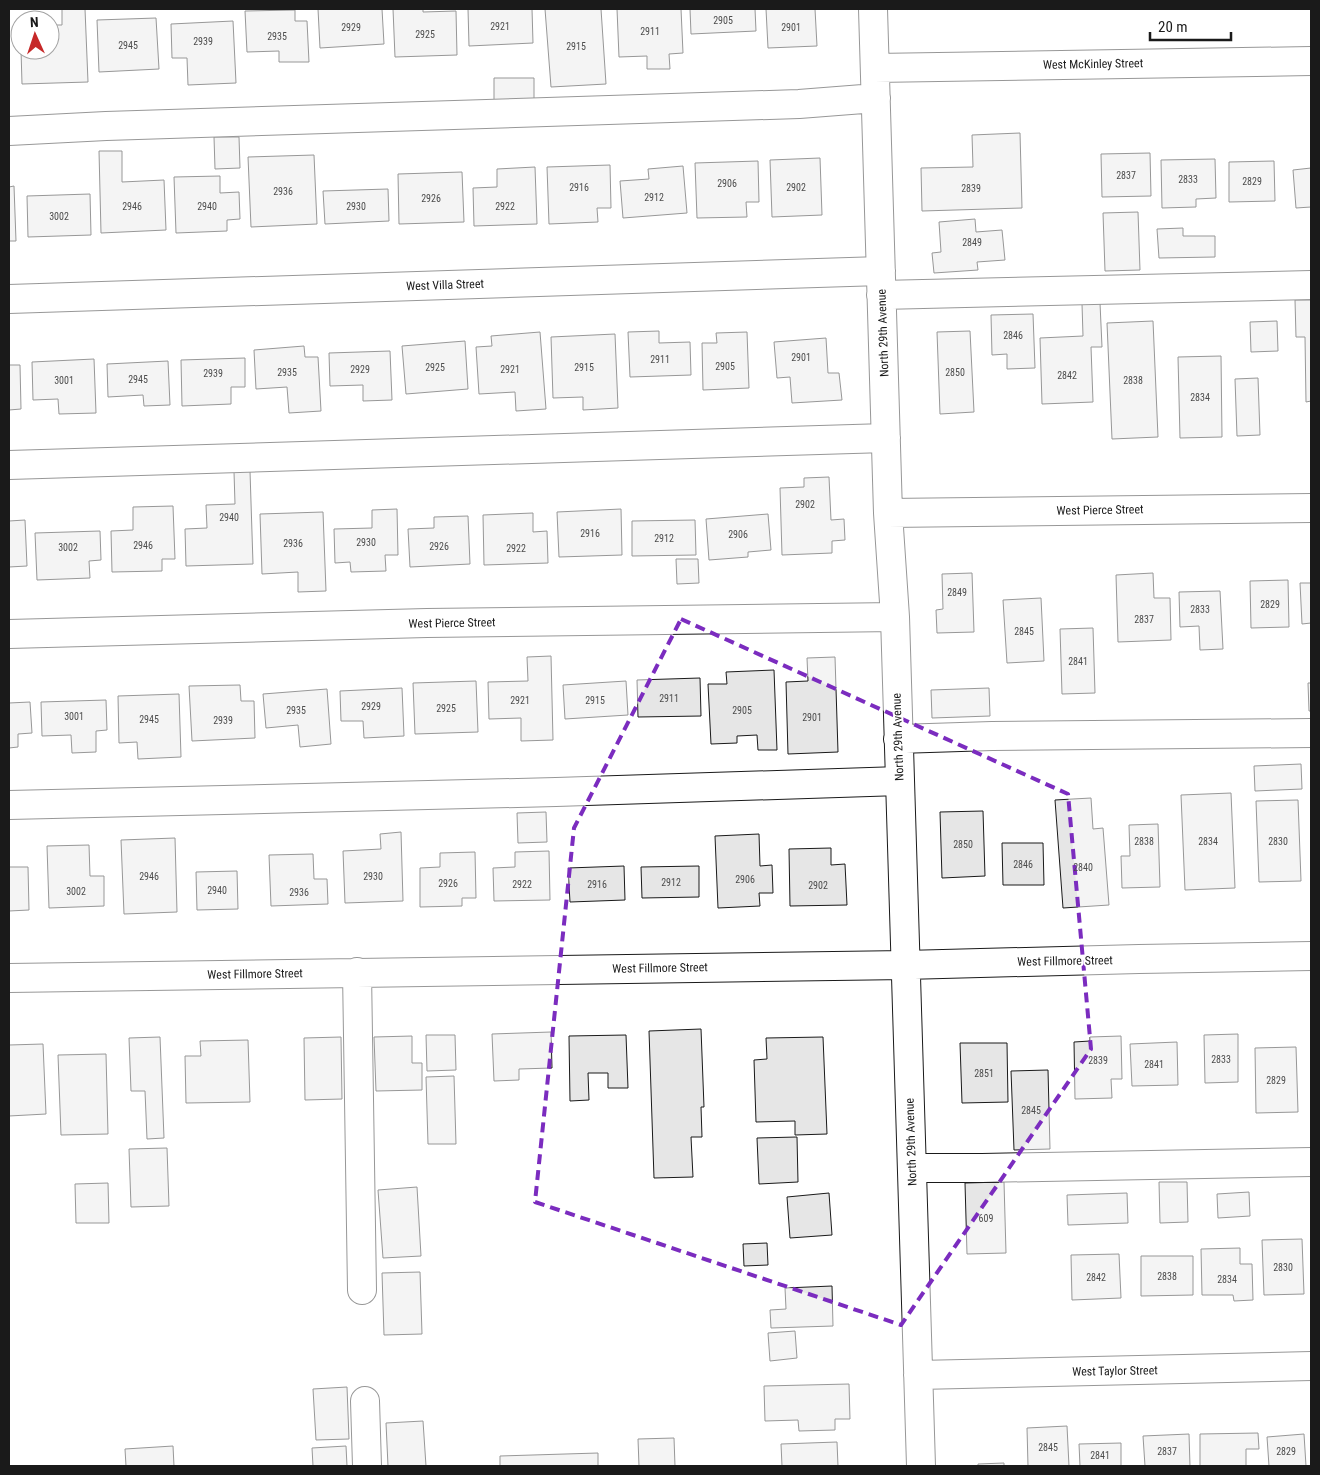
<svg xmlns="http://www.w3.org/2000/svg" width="1320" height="1475" font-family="'Roboto Condensed',sans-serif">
	<rect width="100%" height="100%" fill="#fff"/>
	<path fill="#e6e6e6" stroke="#1a1a1a" d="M62 9H85L88 82 22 84 21 50H50V25H62Z
		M318 9H382L384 44 320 48Z
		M393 9H423V12L456 11 457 55 395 57Z
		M468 9H532L533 43 469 46Z
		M545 9H601L606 84 551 87Z
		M617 9H681L683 53 669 54 670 69H647V56L619 57Z
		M690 9H755L756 31 691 34Z
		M766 9H815L817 46 768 48Z
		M295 10V21H307L309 62H279V51L247 52 245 11Z
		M156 18 159 69 99 72 97 20Z
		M233 21 236 83 188 85 187 58H172L171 24Z
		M494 78H534V102L494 103Z
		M1020 133 1022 208 922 211 921 168 973 167 972 135Z
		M214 137H239L240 168 215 169Z
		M99 151H122V182L164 180 166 230 101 233Z
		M1150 153 1151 196 1102 197 1101 154Z
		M314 155 317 224 251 227 248 157Z
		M820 158 822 215 772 217 770 160Z
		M1215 159 1216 198 1196 199V207L1162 208 1161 160Z
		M758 161 759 202H746L747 217 697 218 695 163Z
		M1274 161 1275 201 1229 202V162Z
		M610 165 611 208H597L598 222 549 224 547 167Z
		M683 166 687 213 623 218 620 181 649 179 648 169Z
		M535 167 537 224 474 226 473 188 497 187V169Z
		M1311 168V207L1296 208 1293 170Z
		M462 172 464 222 399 224 398 174Z
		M220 176V193L239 192 240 219 227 220V231L176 233 174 177Z
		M14 186 16 241H9V187Z
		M388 189 389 221 325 224 323 191Z
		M90 194 91 235 28 237 27 196Z
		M1138 212 1140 270 1105 271 1103 213Z
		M975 219 976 232 1002 230 1005 260 977 262 978 270 934 273 932 253 941 252 939 222Z
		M1183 228V236H1215V257L1159 258 1157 229Z
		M1295 300H1311V401L1306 402 1305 337H1296Z
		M1100 303 1102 347H1091L1093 402 1042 404 1040 338 1083 336 1082 304Z
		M1033 314 1035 368 1007 369V354L992 355 991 315Z
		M1153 321 1158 437 1112 439 1107 323Z
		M1277 321 1278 351 1251 352 1250 322Z
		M659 331V343L690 342 691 375 630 377 628 332Z
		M970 331 974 412 940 414 937 332Z
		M540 332 546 409 516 411 515 392 479 394 476 347 492 346 491 336Z
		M747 332 749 388 703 390 702 343H717L716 333Z
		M615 334 618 408 583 410V397L553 398 551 337Z
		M826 338 828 373H839L842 400 792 403 790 377 777 378 774 342Z
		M465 341 468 389 406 394 402 346Z
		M304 346 305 357H318L321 411 289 413 287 387 256 389 254 350Z
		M390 351 392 400 363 401V385L330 386 329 353Z
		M1221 356 1222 437 1180 438 1178 357Z
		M245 358V387H231V404L182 406 181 360Z
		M94 359 96 413 59 414 58 399 33 400 32 362Z
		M168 361 170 405 144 406 143 395 108 397 107 364Z
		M9 365H20L21 409 9 410Z
		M1258 378 1260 435 1237 436 1235 379Z
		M250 471 253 564 186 566 185 529 207 528 206 505 235 504 234 472Z
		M829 477 831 520 844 519 845 540 832 541V553L782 555 780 488 804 487V478Z
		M173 506 175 559H162V571L112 572 111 531 133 530V507Z
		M397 509 398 555H385L386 571 351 572 350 562 335 563 334 529 372 528V510Z
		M621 509 622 555 559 557 557 512Z
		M323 512 326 591 298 592V572L262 574 260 514Z
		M533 513V532L547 531 548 563 484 565 483 515Z
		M768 514 771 550 748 552V557L709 560 706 519Z
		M468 516 470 564 410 567 408 529 434 528V517Z
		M25 520 27 566 9 567V521Z
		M695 520 696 555 632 556V521Z
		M100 531 101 560 89 561 90 578 37 580 35 533Z
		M676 559H698L699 583 677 584Z
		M972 573 974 632 937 633 936 610 943 609 942 574Z
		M1153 573 1154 598H1170L1171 640 1118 642 1116 575Z
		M1288 580 1289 627 1251 628 1250 581Z
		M1300 583H1311V623L1302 624Z
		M1220 591 1223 649 1200 650 1199 626 1180 627 1179 592Z
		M1041 598 1044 661 1007 663 1003 600Z
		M1093 628 1095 693 1062 694 1060 629Z
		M551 656 553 740 521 741V718L489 719 488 682 528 681 527 657Z
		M835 657 838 752 788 754 786 682 808 681 807 658Z
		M774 670 777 750H758L757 735 737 736V743L711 744 708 684H727L726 672Z
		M700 678 701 716 638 717 637 680Z
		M476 681 478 732 415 734 413 683Z
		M626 681 628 715 565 719 563 685Z
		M1308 683H1311V711H1309Z
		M240 685 241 701H254L255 738 192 741 189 686Z
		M402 688 404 736 364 738 363 721H341L340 691Z
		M989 688 990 716 932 718 931 690Z
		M327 689 331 744 300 747 298 725 266 728 263 694Z
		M179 694 181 757 138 759 137 742 119 743 118 696Z
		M106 700 107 730 96 731V752L72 753 71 735 42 736 41 702Z
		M30 702 32 733 18 734V747L9 748V703Z
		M1301 764 1302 789 1255 791 1254 766Z
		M1231 793 1235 888 1185 890 1181 795Z
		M1091 798 1093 829 1103 828 1109 905 1063 908 1055 800Z
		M1298 800 1301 881 1259 882 1256 801Z
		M983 811 985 876 942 878 940 812Z
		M546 812 547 842 518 843 517 813Z
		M1158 824 1160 887 1122 888 1121 856H1130L1129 825Z
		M401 832 403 901 345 903 343 851 381 849 380 834Z
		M759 834 760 866 772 865 773 893H759L760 906 718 908 715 836Z
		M175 838 177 912 124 914 121 840Z
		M1002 843H1043L1044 885H1003Z
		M89 845 90 876H104V906L49 908 47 846Z
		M831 848V865L845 864 847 905 790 906 789 849Z
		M549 851 550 900 494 901 493 868 515 867V852Z
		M475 852 476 898H462V906L420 907V868L440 867V853Z
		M313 854 314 879H327L328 904 271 906 269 855Z
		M624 866 625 900 570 902 568 868Z
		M699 866V897L642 898 641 867Z
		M9 867H28L29 910 9 911Z
		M237 871 238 909 197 910 196 872Z
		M701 1029 704 1107H701L702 1137H691L693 1177 654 1178 649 1031Z
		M551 1032 552 1068 519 1069V1080L494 1081 492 1034Z
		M1238 1034V1082L1205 1083 1204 1035Z
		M426 1035H455L456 1070 427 1071Z
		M626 1035 628 1088H608V1073H588L589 1100 570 1101 569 1036Z
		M412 1036V1063H422V1090L376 1091 374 1037Z
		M1121 1036 1122 1079H1111L1112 1098 1075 1099 1074 1042 1090 1041V1037Z
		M160 1037 164 1138 147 1139 145 1091H131L129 1038Z
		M341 1037 342 1099 305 1100 304 1038Z
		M823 1037 827 1134 795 1135V1121L756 1122 754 1060 767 1059 766 1038Z
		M248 1040 250 1102 186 1103 185 1056H201L200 1041Z
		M1177 1042 1178 1085 1132 1086 1130 1044Z
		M960 1043H1007L1008 1102 962 1103Z
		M43 1044 46 1114 9 1116V1045Z
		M1296 1047 1298 1112 1256 1113 1255 1048Z
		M106 1054 108 1134 61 1135 58 1055Z
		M1048 1070 1050 1149 1014 1150 1011 1071Z
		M454 1076 456 1144H428L426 1077Z
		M797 1137 798 1182 759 1184 757 1138Z
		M167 1148 169 1206 131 1207 129 1149Z
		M1004 1182 1006 1253 967 1254 965 1183Z
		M1159 1182H1187L1188 1222 1160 1223Z
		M108 1183 109 1223H76L75 1184Z
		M417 1187 421 1256 383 1258 378 1190Z
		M1249 1192 1250 1216 1218 1218 1217 1194Z
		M829 1193 832 1235 790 1238 787 1197Z
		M1127 1193 1128 1223 1068 1225 1067 1195Z
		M1302 1239 1304 1294 1264 1295 1262 1240Z
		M767 1243 768 1265 744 1266 743 1244Z
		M1240 1248V1264H1252L1253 1300 1234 1301 1233 1295H1202L1201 1249Z
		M1119 1254 1121 1298 1072 1300 1071 1255Z
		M1141 1256H1193V1295L1141 1296Z
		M420 1272 422 1334 384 1335 382 1273Z
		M832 1286 833 1326 771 1328 770 1310 786 1309 785 1288Z
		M795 1331 797 1358 770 1361 768 1333Z
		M849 1384 850 1419H835V1430L799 1431 798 1420 765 1421 764 1386Z
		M347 1387 349 1439 316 1440 313 1389Z
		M423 1421 426 1466H388L386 1423Z
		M1067 1426 1069 1466H1028L1027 1428Z
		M1258 1433 1259 1449H1246V1466H1200V1434Z
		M1189 1434 1190 1466H1145L1143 1436Z
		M1304 1434 1306 1466H1269L1267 1437Z
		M674 1438 675 1466H639L638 1439Z
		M837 1442 838 1466H782L781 1444Z
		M1121 1443V1466H1080L1079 1444Z
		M173 1446 174 1466H126L125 1449Z
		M346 1446 347 1466H313L312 1448Z
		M598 1453V1466H500V1456Z
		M1004 1463V1466H978V1464Z"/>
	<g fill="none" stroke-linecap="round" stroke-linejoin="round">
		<defs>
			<path id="minor" d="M873 9 888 513 895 617 921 1466
				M875 68 1311 61
				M9 131 106 126 799 104 876 98
				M881 295 1311 285
				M9 299 881 271
				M9 465 886 438
				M888 513 1311 508
				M9 634 427 623 895 617
				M898 739 992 736 1311 733
				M9 805 556 792 900 781
				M357 972 362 1290
				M9 978 905 965 1139 959 1311 956
				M912 1168H982L1311 1162
				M918 1375 1311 1366
				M365 1401 367 1466"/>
		</defs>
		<use href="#minor" stroke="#1a1a1a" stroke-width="30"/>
		<use href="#minor" stroke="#fff" stroke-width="28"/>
	</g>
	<path d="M0 0H1320V1475H0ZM681 619 1068 794 1091 1049 901 1325 535 1202 574 828Z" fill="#fff" fill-opacity=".55" fill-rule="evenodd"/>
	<path fill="none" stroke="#7b2cbf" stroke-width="4" stroke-dasharray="10 6" stroke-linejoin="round" d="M681 619 1068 794 1091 1049 901 1325 535 1202 574 828Z"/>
	<g text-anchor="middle" stroke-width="4" stroke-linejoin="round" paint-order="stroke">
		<g font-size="10" fill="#4d4d4d">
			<text x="723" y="24">2905</text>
			<text x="500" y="30">2921</text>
			<text x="351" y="31">2929</text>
			<text x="791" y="31">2901</text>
			<text x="650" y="35">2911</text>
			<text x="425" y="38">2925</text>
			<text x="277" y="40">2935</text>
			<text x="203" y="45">2939</text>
			<text x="128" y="49">2945</text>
			<text x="576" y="50">2915</text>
			<text x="1126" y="179">2837</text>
			<text x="1188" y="183">2833</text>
			<text x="1252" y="185">2829</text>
			<text x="727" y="187">2906</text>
			<text x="579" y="191">2916</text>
			<text x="796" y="191">2902</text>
			<text x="971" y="192">2839</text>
			<text x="283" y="195">2936</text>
			<text x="654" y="201">2912</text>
			<text x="431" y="202">2926</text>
			<text x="132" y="210">2946</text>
			<text x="207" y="210">2940</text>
			<text x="356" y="210">2930</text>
			<text x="505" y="210">2922</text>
			<text x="59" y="220">3002</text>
			<text x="972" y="246">2849</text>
			<text x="1013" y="339">2846</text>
			<text x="801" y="361">2901</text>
			<text x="660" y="363">2911</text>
			<text x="725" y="370">2905</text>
			<text x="435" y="371">2925</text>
			<text x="584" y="371">2915</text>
			<text x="360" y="373">2929</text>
			<text x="510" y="373">2921</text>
			<text x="287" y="376">2935</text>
			<text x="955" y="376">2850</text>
			<text x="213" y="377">2939</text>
			<text x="1067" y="379">2842</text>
			<text x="138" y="383">2945</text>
			<text x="64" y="384">3001</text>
			<text x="1133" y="384">2838</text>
			<text x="1200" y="401">2834</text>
			<text x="805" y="508">2902</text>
			<text x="229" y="521">2940</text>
			<text x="590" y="537">2916</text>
			<text x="738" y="538">2906</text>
			<text x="664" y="542">2912</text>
			<text x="366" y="546">2930</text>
			<text x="293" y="547">2936</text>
			<text x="143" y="549">2946</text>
			<text x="439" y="550">2926</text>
			<text x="68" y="551">3002</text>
			<text x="516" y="552">2922</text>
			<text x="957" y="596">2849</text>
			<text x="1270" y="608">2829</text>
			<text x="1200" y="613">2833</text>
			<text x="1144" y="623">2837</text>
			<text x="1024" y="635">2845</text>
			<text x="1078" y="665">2841</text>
			<text x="669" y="702">2911</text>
			<text x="520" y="704">2921</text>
			<text x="595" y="704">2915</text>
			<text x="371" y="710">2929</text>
			<text x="446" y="712">2925</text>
			<text x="296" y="714">2935</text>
			<text x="742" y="714">2905</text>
			<text x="74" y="720">3001</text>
			<text x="812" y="721">2901</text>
			<text x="149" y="723">2945</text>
			<text x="223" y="724">2939</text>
			<text x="1144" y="845">2838</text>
			<text x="1208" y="845">2834</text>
			<text x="1278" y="845">2830</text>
			<text x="963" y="848">2850</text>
			<text x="1023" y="868">2846</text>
			<text x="1083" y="871">2840</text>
			<text x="149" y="880">2946</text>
			<text x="373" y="880">2930</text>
			<text x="745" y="883">2906</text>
			<text x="671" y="886">2912</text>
			<text x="448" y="887">2926</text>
			<text x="522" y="888">2922</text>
			<text x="597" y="888">2916</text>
			<text x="818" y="889">2902</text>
			<text x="217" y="894">2940</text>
			<text x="76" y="895">3002</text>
			<text x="299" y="896">2936</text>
			<text x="1221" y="1063">2833</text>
			<text x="1098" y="1064">2839</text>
			<text x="1154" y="1068">2841</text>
			<text x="984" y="1077">2851</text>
			<text x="1276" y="1084">2829</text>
			<text x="1031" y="1114">2845</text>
			<text x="986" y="1222">609</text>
			<text x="1283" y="1271">2830</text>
			<text x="1167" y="1280">2838</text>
			<text x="1096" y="1281">2842</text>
			<text x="1227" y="1283">2834</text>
			<text x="1048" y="1451">2845</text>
			<text x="1167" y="1455">2837</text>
			<text x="1286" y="1455">2829</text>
			<text x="1100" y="1459">2841</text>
		</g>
		<g font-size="12" fill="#1a1a1a" stroke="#fff">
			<text transform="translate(1093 64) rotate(-1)" y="4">West McKinley Street</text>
			<text transform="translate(445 285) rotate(-2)" y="4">West Villa Street</text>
			<text transform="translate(883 333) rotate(-92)" y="4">North 29th Avenue</text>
			<text transform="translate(1100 510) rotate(-1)" y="4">West Pierce Street</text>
			<text transform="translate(452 623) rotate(-1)" y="4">West Pierce Street</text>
			<text transform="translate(898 737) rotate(-92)" y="4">North 29th Avenue</text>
			<text transform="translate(1065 961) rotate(-1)" y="4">West Fillmore Street</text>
			<text transform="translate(660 968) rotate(-1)" y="4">West Fillmore Street</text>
			<text transform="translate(255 974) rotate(-1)" y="4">West Fillmore Street</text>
			<text transform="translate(911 1142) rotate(-92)" y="4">North 29th Avenue</text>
			<text transform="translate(1115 1371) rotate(-1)" y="4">West Taylor Street</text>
		</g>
	</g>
	<rect width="1320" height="1475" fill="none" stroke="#1a1a1a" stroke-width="20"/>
	<g transform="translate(35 35) rotate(357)"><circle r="24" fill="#ffffff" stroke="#a3a3a3"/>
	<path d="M0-4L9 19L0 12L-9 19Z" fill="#c62828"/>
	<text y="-8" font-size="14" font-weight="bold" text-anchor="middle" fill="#1a1a1a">N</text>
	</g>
	<path d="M1150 32v8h81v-8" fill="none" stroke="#1a1a1a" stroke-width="2.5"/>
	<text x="1158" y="32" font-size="15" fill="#1a1a1a" stroke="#ffffff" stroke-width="4" paint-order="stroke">20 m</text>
</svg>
